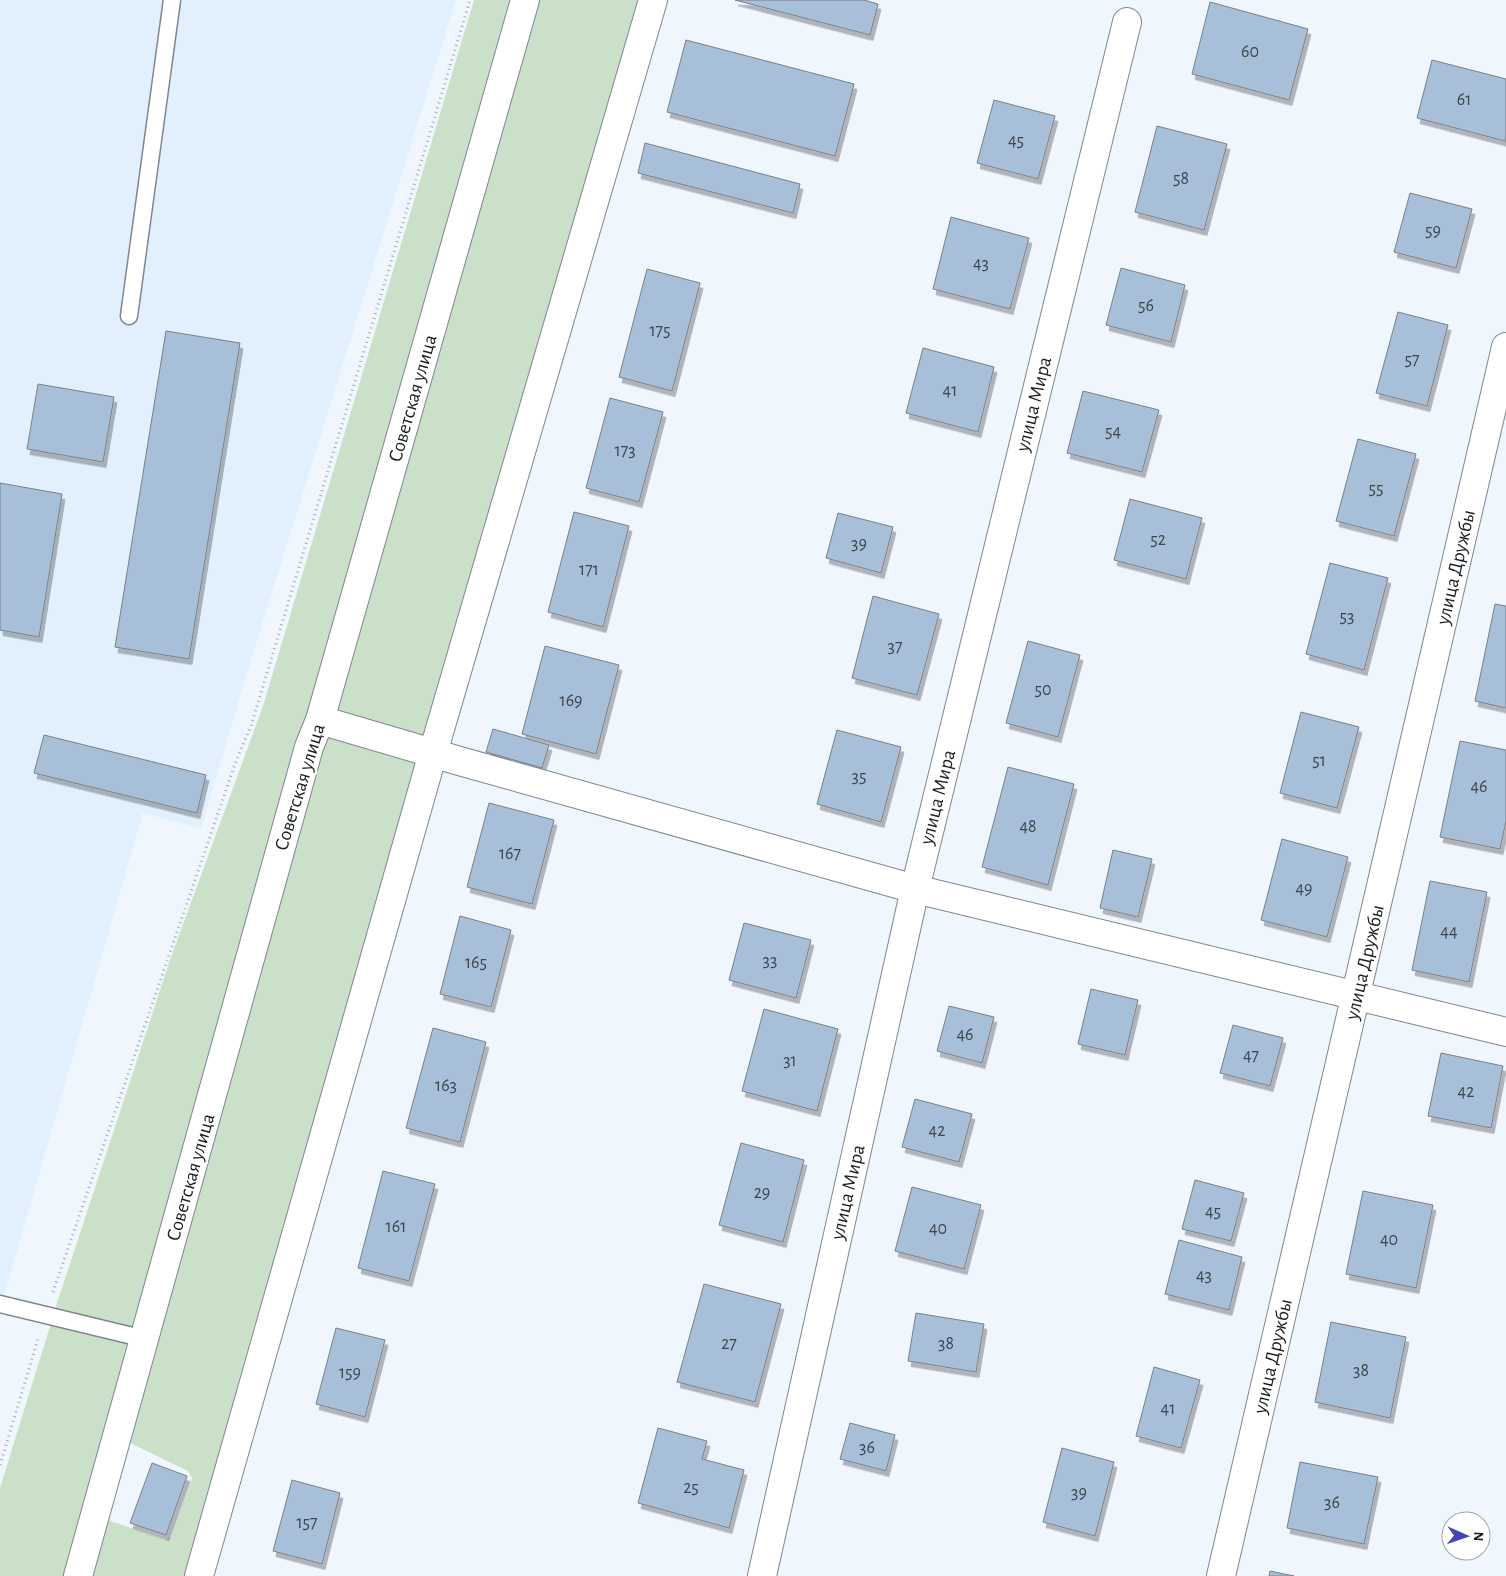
<svg xmlns="http://www.w3.org/2000/svg" width="1506" height="1576" font-family="'Alegreya Sans',sans-serif">
	<defs>
		<filter id="shadow"><feDropShadow dx="3" dy="5.5" stdDeviation="0" flood-color="#0004"/></filter>
	</defs>
	<rect width="100%" height="100%" fill="#f0f6fd"/>
	<path fill="#e2f0fe" d="M0 0H456L244 683 201 829 143 813 0 1310Z"/>
	<path fill="#cae0c9" d="M474 0H520L138 1331 55 1309 170 960 263 706Z
		M536 0H644L429 741 331 715Z
		M323 730 425 760 193 1576H88L102 1518 166 1540 171 1537 192 1478 188 1471 126 1441Z
		M51 1323 135 1342 70 1576H0V1488Z"/>
	<path fill="#a7bfd8" stroke="#798088" filter="url(#shadow)" d="M735 0H864L878 4 870 35Z
		M1210 2 1308 29 1289 100 1192 74Z
		M686 40 854 84 835 156 667 112Z
		M1432 60 1506 79V136L1505 141 1417 118Z
		M994 100 1055 116 1038 179 977 163Z
		M1157 126 1227 144 1204 230 1135 212Z
		M645 143 800 184 793 213 638 173Z
		M1410 193 1472 209 1456 268 1394 252Z
		M951 217 1029 238 1010 309 933 289Z
		M1121 268 1185 285 1171 342 1106 325Z
		M647 269 700 283 672 391 619 377Z
		M1398 312 1448 325 1427 406 1376 393Z
		M166 331 240 343 189 659 115 647Z
		M923 348 994 367 978 432 906 413Z
		M38 384 114 397 103 462 27 449Z
		M1083 391 1159 410 1142 472 1067 453Z
		M610 398 663 412 639 502 586 488Z
		M1358 439 1416 454 1394 536 1336 521Z
		M0 483 62 494 39 637 0 630Z
		M1130 499 1202 518 1186 579 1114 560Z
		M574 512 629 526 603 627 548 612Z
		M838 513 893 527 881 573 826 558Z
		M1330 563 1388 578 1364 670 1306 654Z
		M873 596 939 614 917 695 852 678Z
		M1495 604 1506 606V708L1475 701Z
		M1028 641 1080 655 1058 737 1006 723Z
		M545 646 619 665 596 754 522 734Z
		M1301 712 1359 727 1337 808 1280 793Z
		M493 729 549 745 542 768 486 752Z
		M837 730 901 747 881 822 817 804Z
		M44 735 206 775 197 813 34 773Z
		M1460 741 1506 750V821L1500 849 1440 837Z
		M1008 767 1074 784 1048 885 982 867Z
		M489 803 554 820 532 904 467 887Z
		M1282 839 1348 857 1327 937 1261 920Z
		M1113 850 1152 859 1138 917 1100 908Z
		M1430 881 1487 892 1469 982 1412 970Z
		M460 916 511 930 491 1007 440 994Z
		M744 923 811 940 796 998 729 980Z
		M1091 989 1138 1000 1125 1055 1078 1044Z
		M949 1006 994 1017 982 1063 937 1051Z
		M764 1009 838 1029 817 1111 742 1091Z
		M1233 1025 1283 1038 1270 1086 1220 1073Z
		M433 1028 486 1042 460 1142 406 1128Z
		M1441 1053 1503 1066 1491 1128 1428 1116Z
		M915 1099 972 1114 959 1162 902 1147Z
		M741 1143 804 1160 783 1242 719 1225Z
		M383 1171 435 1184 409 1281 358 1268Z
		M1195 1180 1244 1193 1231 1241 1182 1229Z
		M912 1187 981 1205 964 1269 895 1251Z
		M1363 1191 1433 1205 1416 1288 1346 1274Z
		M1179 1240 1242 1257 1229 1310 1165 1294Z
		M704 1284 781 1304 755 1402 677 1382Z
		M916 1313 984 1324 976 1372 908 1361Z
		M1331 1322 1406 1337 1390 1418 1315 1402Z
		M336 1328 385 1340 365 1417 316 1404Z
		M1154 1367 1200 1380 1181 1448 1136 1436Z
		M850 1423 895 1435 886 1471 840 1459Z
		M658 1428 707 1441 702 1459 744 1470 729 1528 638 1503Z
		M1062 1448 1114 1462 1095 1536 1043 1522Z
		M1300 1462 1378 1477 1364 1544 1287 1528Z
		M152 1463 187 1476 166 1535 130 1523Z
		M292 1480 340 1493 322 1564 273 1551Z
		M1270 1571 1294 1576H1269Z"/>
	<g fill="none" stroke-linecap="round" stroke-linejoin="round">
		<defs>
			<path id="service" d="M129 316 172 0
				M0 1304 145 1339"/>
			<path id="minor" d="M320 720 456 760 915 889 1506 1032
				M199 1576 433 753 653 0
				M762 1576 915 889 1127 22"/>
			<path id="tertiary" d="M1221 1576 1506 347"/>
			<path id="secondary" d="M78 1576 309 747 320 720 525 0"/>
		</defs>
		<use href="#service" stroke="#7f868e" stroke-width="19"/>
		<use href="#minor" stroke="#7f868e" stroke-width="30"/>
		<use href="#tertiary" stroke="#7f868e" stroke-width="30"/>
		<use href="#secondary" stroke="#7f868e" stroke-width="30"/>
		<path stroke="#a6abb0" stroke-width="3" stroke-dasharray="1 4" stroke-linecap="butt" d="M53 1292 236 761 251 726 470 0
			M0 1465 38 1339"/>
		<use href="#service" stroke="#fff" stroke-width="16"/>
		<use href="#minor" stroke="#fff" stroke-width="28"/>
		<use href="#tertiary" stroke="#fff" stroke-width="28"/>
		<use href="#secondary" stroke="#fff" stroke-width="28"/>
	</g>
	<g text-anchor="middle" stroke-width="5" stroke-linejoin="round" paint-order="stroke">
		<g font-size="18" fill="#3d464e">
			<text x="1250" y="57">60</text>
			<text x="1464" y="105">61</text>
			<text x="1016" y="146">45</text>
			<text x="1181" y="184">58</text>
			<text x="1433" y="236">59</text>
			<text x="981" y="269">43</text>
			<text x="1146" y="311">56</text>
			<text x="660" y="336">175</text>
			<text x="1412" y="365">57</text>
			<text x="950" y="396">41</text>
			<text x="1113" y="437">54</text>
			<text x="625" y="456">173</text>
			<text x="1376" y="494">55</text>
			<text x="1158" y="545">52</text>
			<text x="859" y="549">39</text>
			<text x="589" y="575">171</text>
			<text x="1347" y="622">53</text>
			<text x="895" y="652">37</text>
			<text x="1043" y="695">50</text>
			<text x="571" y="706">169</text>
			<text x="1319" y="766">51</text>
			<text x="859" y="782">35</text>
			<text x="1479" y="792">46</text>
			<text x="1028" y="832">48</text>
			<text x="510" y="859">167</text>
			<text x="1304" y="894">49</text>
			<text x="1449" y="937">44</text>
			<text x="770" y="966">33</text>
			<text x="476" y="968">165</text>
			<text x="965" y="1040">46</text>
			<text x="1251" y="1061">47</text>
			<text x="790" y="1066">31</text>
			<text x="446" y="1091">163</text>
			<text x="1466" y="1097">42</text>
			<text x="937" y="1136">42</text>
			<text x="762" y="1198">29</text>
			<text x="1213" y="1217">45</text>
			<text x="396" y="1232">161</text>
			<text x="938" y="1234">40</text>
			<text x="1389" y="1245">40</text>
			<text x="1204" y="1281">43</text>
			<text x="729" y="1349">27</text>
			<text x="946" y="1349">38</text>
			<text x="1361" y="1376">38</text>
			<text x="350" y="1378">159</text>
			<text x="1168" y="1414">41</text>
			<text x="867" y="1453">36</text>
			<text x="691" y="1493">25</text>
			<text x="1079" y="1498">39</text>
			<text x="1332" y="1508">36</text>
			<text x="307" y="1528">157</text>
		</g>
		<g font-size="20" fill="#1a1d20" stroke="#fff">
			<text transform="translate(412 398) rotate(-74)" y="7">Советская улица</text>
			<text transform="translate(1033 404) rotate(-76)" y="7">улица Мира</text>
			<text transform="translate(1455 567) rotate(-77)" y="7">улица Дружбы</text>
			<text transform="translate(299 787) rotate(-73)" y="7">Советская улица</text>
			<text transform="translate(937 797) rotate(-76)" y="7">улица Мира</text>
			<text transform="translate(1364 962) rotate(-77)" y="7">улица Дружбы</text>
			<text transform="translate(190 1177) rotate(-74)" y="7">Советская улица</text>
			<text transform="translate(847 1192) rotate(-77)" y="7">улица Мира</text>
			<text transform="translate(1272 1356) rotate(-77)" y="7">улица Дружбы</text>
		</g>
	</g>
	<g transform="translate(1466 1536) rotate(92)"><circle r="24" fill="#ffffff" stroke="#a3a5a6"/>
	<path d="M0-4L9 19L0 12L-9 19Z" fill="#4344b9"/>
	<text y="-8" font-size="14" font-weight="bold" text-anchor="middle" fill="#1a1d20">N</text>
	</g>
</svg>
